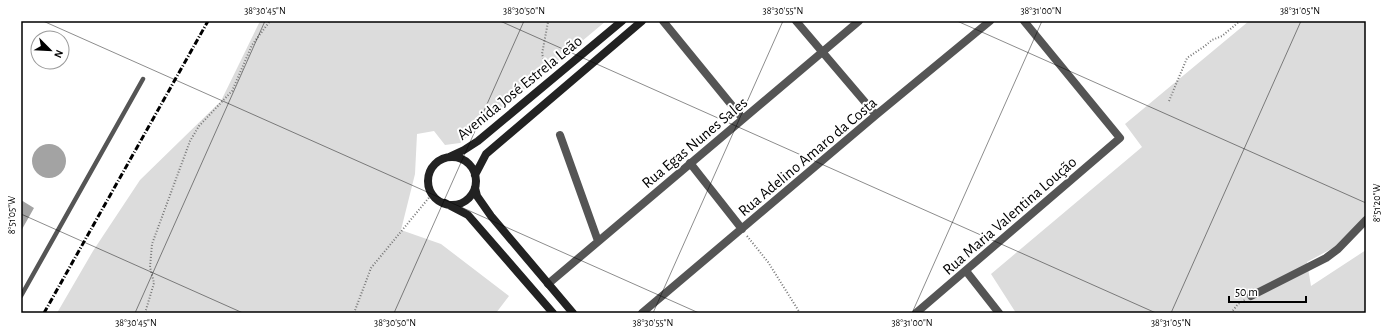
<svg xmlns="http://www.w3.org/2000/svg" width="1387" height="334" font-family="'Alegreya Sans',sans-serif">
	<rect width="100%" height="100%" fill="#fff"/>
	<path fill="#dcdcdc" d="M260 21H606L460 143 445 145 434 131 417 134 415 174 401 230 441 244 509 296 496 313H57L93 251 140 180 221 101Z
		M1249 21H1366V222L1333 248 1307 262 1311 286 1366 250V313H1016L991 274 1142 147 1125 124Z"/>
	<path fill="#a3a3a3" d="M32 161a17 17 0 1 1 34 0a17 17 0 1 1-34 0Z
		M21 200 34 208 21 231Z"/>
	<g fill="none" stroke-linecap="round" stroke-linejoin="round">
		<path stroke="#777" stroke-width="2" stroke-dasharray="1 2" stroke-linecap="butt" d="M546 21 548 22 542 54 548 72
			M1169 101 1187 58 1205 46 1212 40 1222 36 1240 21
			M747 236 768 262 800 313
			M145 313 154 283 150 267 152 244 190 141 199 126 232 91 252 45 270 21
			M307 313H309
			M354 313 371 268 432 194
			M1231 313 1238 304 1245 300"/>
		<path stroke="#555" stroke-width="4.5" d="M21 296 143 79"/>
		<path stroke="#555" stroke-width="8" d="M663 21 743 119
			M796 21 876 115
			M560 135 598 241
			M690 163 742 229
			M966 271 999 313
			M548 284 859 21
			M1251 296 1326 258 1338 249 1366 220
			M642 313 876 115 990 21
			M916 313 1120 138 1024 21"/>
		<path stroke="#222" stroke-width="8" d="M449 157 464 150 478 141 622 21
			M428 181a24 24 0 1 1 48 0a24 24 0 1 1-48 0Z
			M475 175 486 154 642 21
			M475 188 477 196 491 216 573 313
			M445 203 468 215 553 313"/>
		<path stroke="#000" stroke-width="3" stroke-dasharray="6 2 1 2" stroke-linecap="butt" d="M44 313 208 21"/>
	</g>
	<path fill="none" stroke="#000" stroke-width="1" stroke-opacity="0.45" d="M43 21 699 313M500 21 1156 313M957 21 1366 203M21 214 243 313M135 313 265 21M394 313 524 21M653 313 783 21M912 313 1042 21M1171 313 1301 21"/>
	<g text-anchor="middle" stroke-width="4" stroke-linejoin="round" paint-order="stroke">
		<g font-size="16" fill="#000" stroke="#fff">
			<text transform="translate(519 87) rotate(-39)" y="6">Avenida José Estrela Leão</text>
			<text transform="translate(694 142) rotate(-40)" y="6">Rua Egas Nunes Sales</text>
			<text transform="translate(807 156) rotate(-40)" y="6">Rua Adelino Amaro da Costa</text>
			<text transform="translate(1009 215) rotate(-41)" y="6">Rua Maria Valentina Loução</text>
		</g>
	</g>
	<rect width="1387" height="334" fill="none" stroke="#ffffff" stroke-width="44"/>
	<g transform="translate(50 50) rotate(114)"><circle r="19" fill="#ffffff" stroke="#999999"/>
	<path d="M0-3L7 15L0 10L-7 15Z" fill="#000000"/>
	<text y="-6" font-size="11" font-weight="bold" text-anchor="middle" fill="#000000">N</text>
	</g>
	<path d="M1229 296v6h77v-6" fill="none" stroke="#000000" stroke-width="2"/>
	<text x="1235" y="296" font-size="12" fill="#000000" stroke="#ffffff" stroke-width="3" paint-order="stroke">50 m</text>
	<rect x="22" y="22" width="1343" height="290" fill="none" stroke="#000" stroke-width="1.5"/>
	<g font-size="10" text-anchor="middle" fill="#000">
		<text x="265" y="14">38°30'45"N</text>
		<text x="524" y="14">38°30'50"N</text>
		<text x="783" y="14">38°30'55"N</text>
		<text x="1041" y="14">38°31'00"N</text>
		<text x="1300" y="14">38°31'05"N</text>
		<text transform="translate(1376 203) rotate(-90)" y="4">8°51'20"W</text>
		<text transform="translate(11 215) rotate(-90)" y="4">8°51'05"W</text>
		<text x="136" y="326">38°30'45"N</text>
		<text x="395" y="326">38°30'50"N</text>
		<text x="653" y="326">38°30'55"N</text>
		<text x="912" y="326">38°31'00"N</text>
		<text x="1171" y="326">38°31'05"N</text>
	</g>
</svg>
